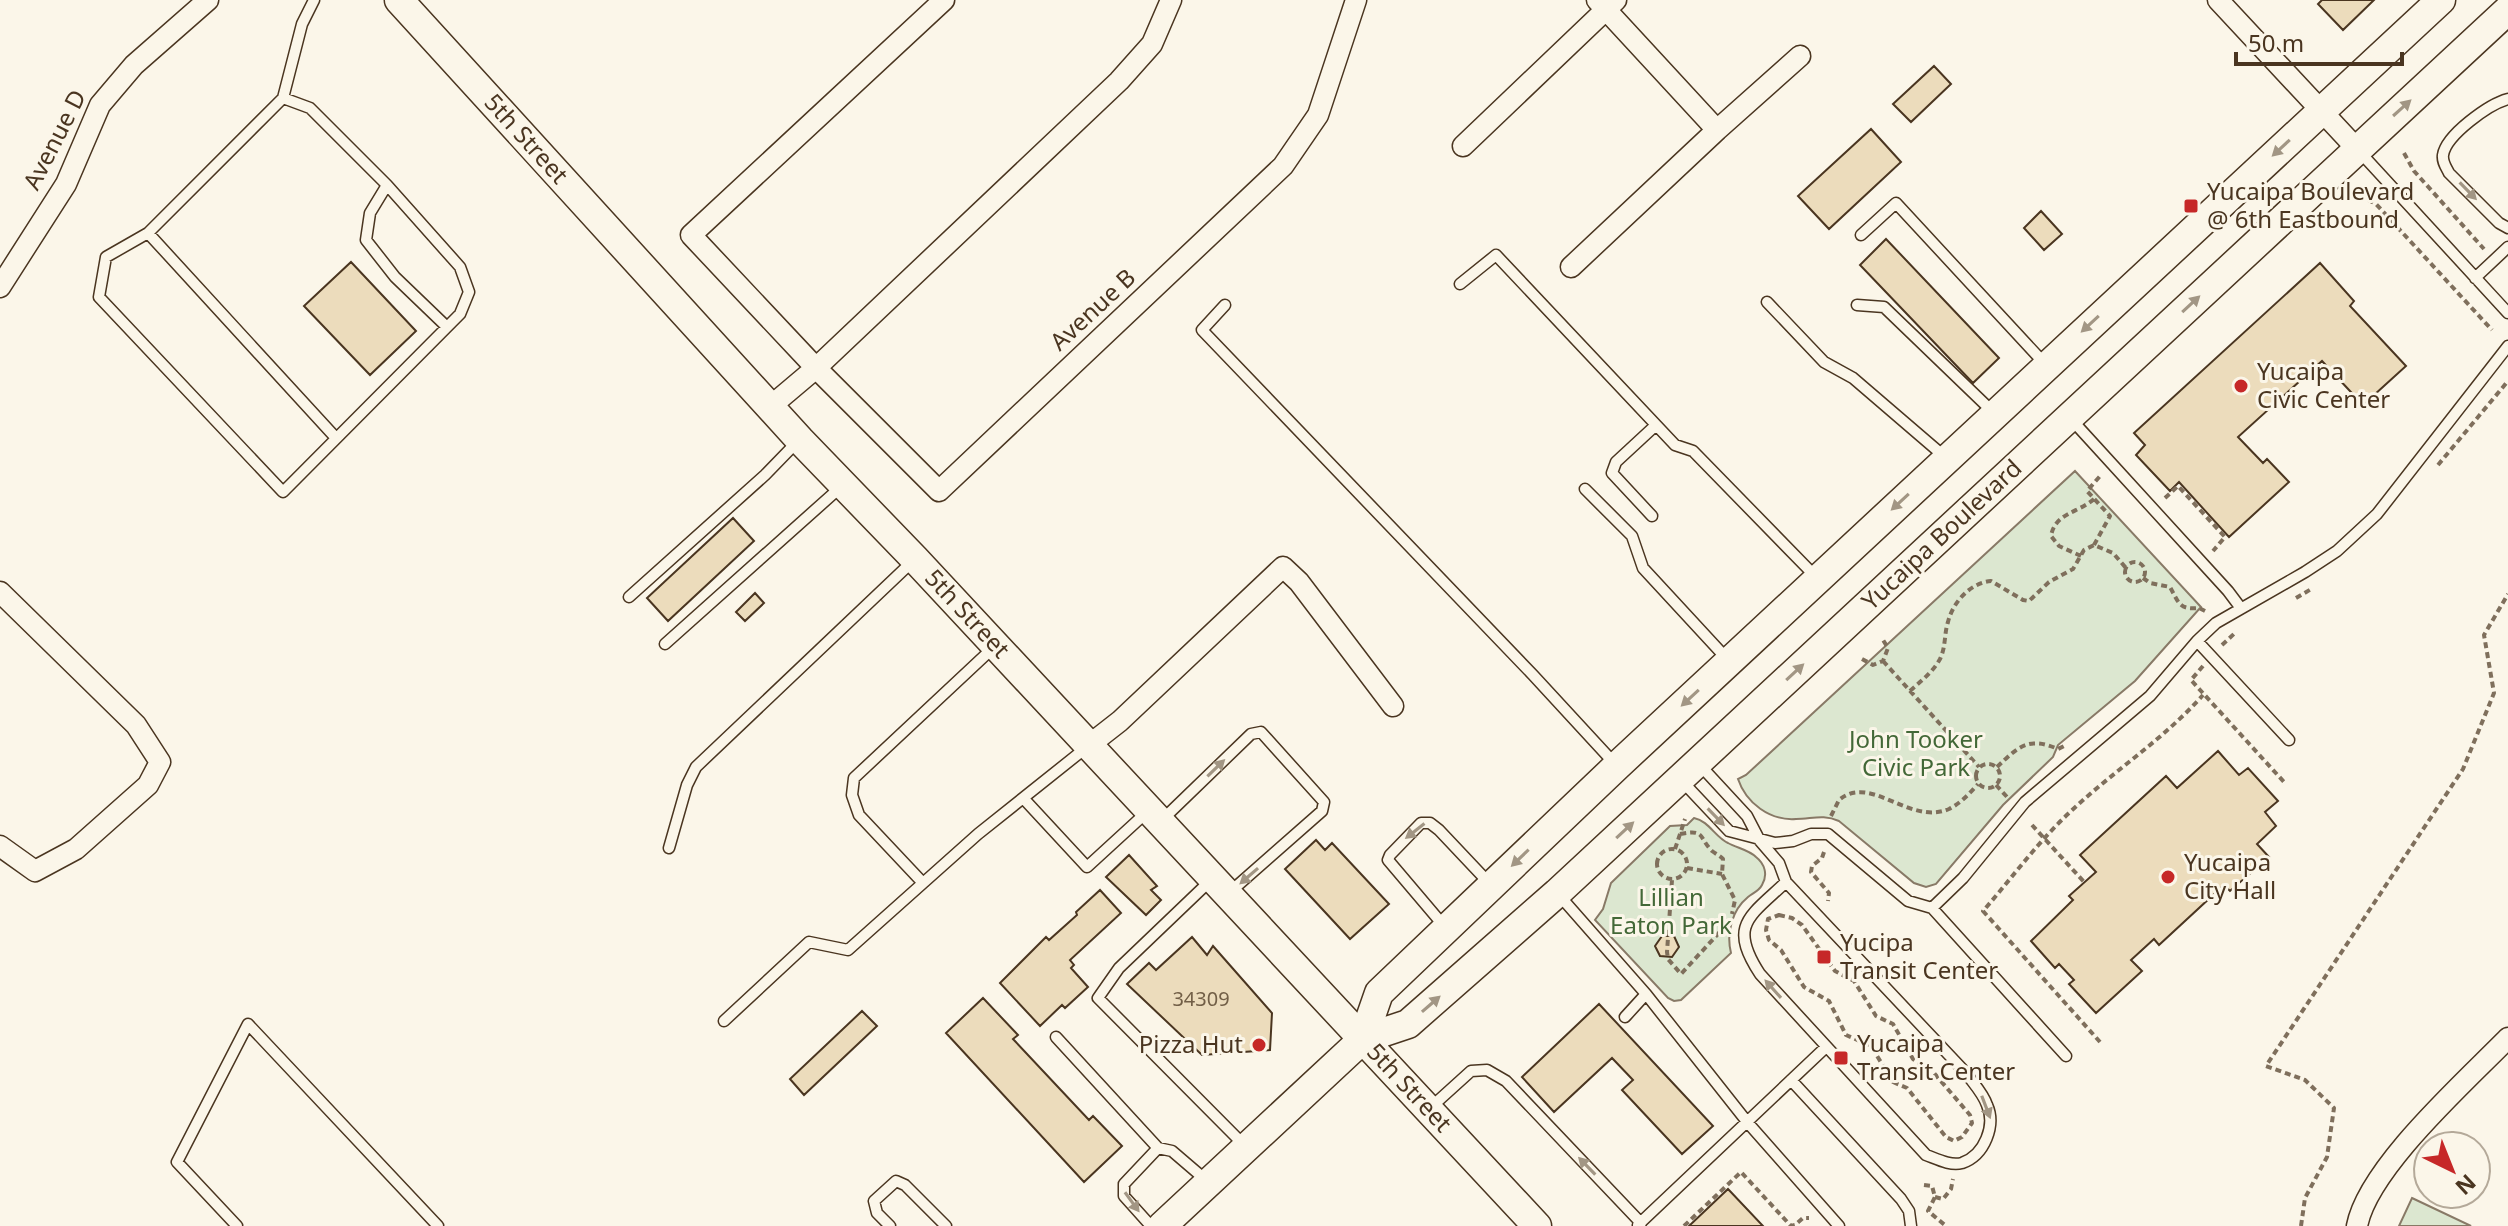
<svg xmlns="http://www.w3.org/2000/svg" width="2508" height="1226" font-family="'Noto Sans',sans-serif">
	<rect width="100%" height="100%" fill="#fbf6e9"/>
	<path fill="#dce7d0" stroke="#887966" stroke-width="2" d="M2075 471 2201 607 2135 681 2058 745 2053 757 2003 805 1936 884 1926 887 1914 883 1839 821C1823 814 1812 819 1796 819 1770 821 1746 803 1738 779L1746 775Z
		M1694 818C1709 821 1715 837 1728 843 1737 848 1749 850 1756 857 1765 864 1768 875 1762 885 1759 891 1753 893 1748 897 1732 910 1726 933 1731 953L1681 1000 1674 1001 1668 998 1595 920 1603 909 1611 883 1670 826 1687 825Z
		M2412 1198 2471 1226H2399Z"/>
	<path fill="#ecdcbc" stroke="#4a3520" stroke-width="2" d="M2322 0H2374L2343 30 2318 4Z
		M1934 66 1951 84 1911 122 1893 104Z
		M1871 129 1901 162 1829 229 1798 196Z
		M2041 211 2062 234 2044 250 2024 228Z
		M1886 239 1999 358 1973 383 1860 265Z
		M351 262 416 331 370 375 304 306Z
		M2320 263 2354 301 2350 306 2406 366 2363 405 2322 361 2238 437 2263 463 2267 459 2289 482 2229 537 2179 482 2170 491 2136 455 2145 445 2134 433Z
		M733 518 754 541 668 621 647 598Z
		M755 593 764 603 745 621 736 612Z
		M2218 751 2239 775 2248 768 2278 801 2265 812 2276 826 2257 844 2269 857 2230 891 2224 885 2159 945 2154 939 2131 960 2142 971 2096 1013 2069 984 2074 980 2059 964 2055 968 2031 941 2073 900 2069 896 2096 872 2080 855 2166 776 2177 788Z
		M1316 840 1325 850 1332 843 1389 904 1350 939 1285 869Z
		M1129 855 1157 886 1151 890 1161 900 1146 915 1106 877Z
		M1100 890 1121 913 1070 960 1074 965 1071 968 1088 987 1065 1008 1062 1005 1040 1026 1000 983 1046 937 1049 940 1077 915 1076 912Z
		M1662 936H1674L1679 947 1672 957 1660 956 1655 946Z
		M1192 937 1207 955 1213 946 1272 1013 1270 1050 1202 1055 1127 984 1149 963 1156 970Z
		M983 998 1018 1035 1013 1039 1089 1120 1093 1116 1122 1146 1084 1182 946 1033Z
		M1599 1004 1713 1126 1682 1154 1622 1090 1633 1080 1612 1058 1554 1112 1522 1077Z
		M862 1011 877 1026 804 1095 790 1079Z
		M1728 1189 1763 1226H1689Z"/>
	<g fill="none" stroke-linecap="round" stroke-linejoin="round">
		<defs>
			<path id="service" d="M283 98 310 108 387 185 460 267 469 292 460 314 283 492 99 297 106 257 148 233 283 98 302 24 314 0
				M2508 99C2489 104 2446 135 2443 155 2442 162 2446 167 2449 173L2499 223 2508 228
				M2358 150 2508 313
				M387 185 370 213 366 240 395 277 447 327
				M148 233 336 438
				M1861 235 1896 203 2045 364
				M2475 278 2508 247
				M1460 284 1496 255 1675 445 1693 451 1816 577
				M1767 302 1824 362 1853 378 1945 457
				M1225 305 1202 330 1533 675 1615 764
				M1857 305 1884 307 1993 412
				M2071 419 2228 591 2240 607
				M1585 489 1632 536 1643 568 1728 660
				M1652 516 1612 473 1616 462 1656 425
				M629 597 765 475 798 441
				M2197 641 2289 740
				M665 644 843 485
				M1699 764 1747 816 1760 841 1779 863 1786 882 1966 1073C1973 1083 1983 1093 1987 1105 1996 1125 1985 1155 1962 1163 1950 1166 1937 1159 1926 1155L1760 974C1728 925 1749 917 1786 882
				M1681 780 1729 831 1775 843 1793 841 1811 834H1828L1908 901 1932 908 2066 1056
				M1024 799 1087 867 1147 812
				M1161 821 1251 734 1261 732 1324 802 1322 811 1230 892
				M669 848 687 785 696 767 914 560
				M1211 880 1119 968 1098 998 1245 1146
				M923 883 859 815 852 795 854 778 994 647
				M1559 895 1646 994 1625 1017
				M1932 908 1963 878 2025 802 2150 696 2197 641 2216 623 2305 572 2337 551 2377 514 2508 346
				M1444 926 1388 860 1390 855 1421 823H1430L1439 830 1490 884
				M1646 994 1748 1123 1839 1226
				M724 1021 809 942 848 950 978 834 1087 747
				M1056 1037 1158 1148
				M1791 1080 1901 1199 1909 1211 1911 1226
				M1429 1109 1471 1071 1487 1070 1506 1081 1641 1223
				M1638 1225 1825 1048
				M237 1226 177 1162 248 1024 438 1226
				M890 1226 877 1213 874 1201 896 1181 905 1185 946 1226
				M1151 1226 1124 1196V1184L1158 1148 1172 1151 1207 1181"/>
			<path id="minor" d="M944 0 691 235 816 368 939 491 1283 166 1318 115 1356 0
				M1597 0 1717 130 1800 56
				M2218 0 2357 149
				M1463 146 1616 0
				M1571 267 1717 130
				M0 287 66 184 100 105 134 65 208 0
				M771 406 816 368 1119 81 1152 44 1171 0
				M0 592 136 725 160 762 148 785 76 849 35 871 0 846
				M1088 746 1120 721 1283 567 1299 582 1393 706
				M2357 1226C2368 1168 2465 1082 2508 1038"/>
			<path id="secondary" d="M399 0 800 440 915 559 1537 1226
				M1363 1039 1379 993 1617 766 2441 0
				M1162 1226 1363 1039 1408 1024 1557 893 2508 10"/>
		</defs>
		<use href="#service" stroke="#4a3520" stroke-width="13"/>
		<use href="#minor" stroke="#4a3520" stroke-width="23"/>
		<use href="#secondary" stroke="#4a3520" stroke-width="31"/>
		<path stroke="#7f6f5c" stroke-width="4" stroke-dasharray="6 4" stroke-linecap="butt" d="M2404 153 2414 171 2484 249
			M2359 195 2376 204 2492 330
			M2438 465 2508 381
			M2165 498 2178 486 2225 537 2213 551
			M2094 545 2110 516 2087 491 2101 475
			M2081 556 2059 546 2051 536C2055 513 2078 513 2094 499
			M2125 572a10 10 0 1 1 20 0a10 10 0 1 1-20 0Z
			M2143 578 2150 583 2170 587C2179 603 2179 610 2199 608L2205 611
			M2296 598 2313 588
			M2222 645 2236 632
			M1862 659 1873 665 1883 661 1888 648 1883 640
			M1883 661 1979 767
			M2203 666 2191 680 2284 782
			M1910 691C1921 681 1933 672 1940 659 1946 647 1944 634 1948 622 1953 602 1970 583 1991 581L2023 600 2029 601 2049 582 2073 569 2084 550 2094 545 2113 553 2126 568
			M1976 776a12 12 0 1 1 24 0a12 12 0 1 1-24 0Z
			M1997 767C2018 747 2028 736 2058 749L2064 746
			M1996 785 2008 798
			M1831 816 1839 800C1871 773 1909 826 1949 809 1961 803 1969 794 1978 784
			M2032 825 2085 883
			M1680 834C1706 829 1698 837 1712 851 1716 854 1720 856 1723 859L1722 874 1735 900 1732 914
			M1657 864a15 15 0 1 1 30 0a15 15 0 1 1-30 0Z
			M1675 849 1685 819
			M1824 852 1822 858 1812 866 1811 872 1829 893 1828 901
			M1687 868 1722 874
			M1672 880 1667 952 1668 959 1681 974 1729 922
			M1779 915 1792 918 1802 925 1835 971 1854 981 1876 1016 1893 1024 1913 1059 1934 1073 1970 1115 1972 1123 1962 1137 1954 1141 1946 1137 1907 1088 1893 1082 1871 1046 1846 1035 1829 1001 1804 987 1781 950 1769 940 1766 930 1768 919Z
			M2100 1042 1983 911C2012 878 2037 843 2069 813 2113 771 2162 741 2203 695
			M1924 1185 1932 1186 1935 1197 1928 1211 1946 1226
			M1935 1197 1943 1199 1951 1189 1953 1179
			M1684 1226 1741 1172 1791 1226 1795 1225 1803 1218H1809
			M2301 1226 2305 1198 2327 1157 2334 1108 2305 1080 2266 1066 2463 769 2494 693 2484 635 2508 594"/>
		<use href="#service" stroke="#fbf6e9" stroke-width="10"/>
		<use href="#minor" stroke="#fbf6e9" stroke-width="20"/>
		<use href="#secondary" stroke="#fbf6e9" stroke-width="28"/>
	</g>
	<defs><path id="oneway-solid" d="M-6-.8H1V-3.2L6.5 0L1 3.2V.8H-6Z" transform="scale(2)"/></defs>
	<g fill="#a29684">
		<use href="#oneway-solid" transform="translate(2402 108) rotate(-42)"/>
		<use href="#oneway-solid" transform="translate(2281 148) rotate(137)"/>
		<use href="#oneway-solid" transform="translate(2468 191) rotate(46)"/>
		<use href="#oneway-solid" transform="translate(2191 304) rotate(-43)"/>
		<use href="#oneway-solid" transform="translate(2090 324) rotate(137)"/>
		<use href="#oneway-solid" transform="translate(1900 502) rotate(137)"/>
		<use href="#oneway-solid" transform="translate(1795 672) rotate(-43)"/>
		<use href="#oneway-solid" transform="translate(1690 698) rotate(137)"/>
		<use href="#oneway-solid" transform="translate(1216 768) rotate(-44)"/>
		<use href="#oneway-solid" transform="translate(1716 817) rotate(46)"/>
		<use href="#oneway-solid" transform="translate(1625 830) rotate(-43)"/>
		<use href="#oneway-solid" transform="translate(1415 831) rotate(142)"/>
		<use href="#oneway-solid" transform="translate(1520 858) rotate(136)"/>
		<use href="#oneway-solid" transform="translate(1249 876) rotate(139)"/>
		<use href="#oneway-solid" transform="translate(1773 989) rotate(-132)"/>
		<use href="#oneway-solid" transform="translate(1431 1004) rotate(-41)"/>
		<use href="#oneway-solid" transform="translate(1986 1107) rotate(69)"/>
		<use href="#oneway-solid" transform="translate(1587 1166) rotate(-134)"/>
		<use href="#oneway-solid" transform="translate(1132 1202) rotate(54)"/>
	</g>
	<g fill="#c62828" stroke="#fbf6e9" stroke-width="3">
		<rect x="2183" y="198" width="16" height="16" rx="4"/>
		<circle cx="2241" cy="386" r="8"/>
		<circle cx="2168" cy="877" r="8"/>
		<rect x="1816" y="949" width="16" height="16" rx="4"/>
		<circle cx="1259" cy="1045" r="8"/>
		<rect x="1833" y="1050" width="16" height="16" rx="4"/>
	</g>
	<g text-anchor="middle" stroke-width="6" stroke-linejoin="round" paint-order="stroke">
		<g font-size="20" fill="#725f47">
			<text x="1201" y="1006">34309</text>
		</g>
		<g font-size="24" fill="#4a3520" stroke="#fbf6e9">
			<text transform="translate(526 139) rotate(48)" y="8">5th Street</text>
			<text transform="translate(55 140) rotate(-63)" y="8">Avenue D</text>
			<text transform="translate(1093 310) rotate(-43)" y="8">Avenue B</text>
			<text transform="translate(1942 535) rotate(-43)" y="8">Yucaipa Boulevard</text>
			<text transform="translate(967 614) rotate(47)" y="8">5th Street</text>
			<text transform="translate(1409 1088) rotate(47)" y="8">5th Street</text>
		</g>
		<g font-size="24" fill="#4a3520" stroke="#fbf6e9" text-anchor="start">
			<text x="2207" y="200">Yucaipa Boulevard<tspan x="2207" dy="28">@ 6th Eastbound</tspan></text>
			<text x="2257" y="380">Yucaipa<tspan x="2257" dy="28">Civic Center</tspan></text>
			<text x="2184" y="871">Yucaipa<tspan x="2184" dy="28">City Hall</tspan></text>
			<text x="1840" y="951">Yucipa<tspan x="1840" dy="28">Transit Center</tspan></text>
			<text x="1857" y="1052">Yucaipa<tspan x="1857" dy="28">Transit Center</tspan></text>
			<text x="1243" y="1053" text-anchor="end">Pizza Hut</text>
		</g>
		<g font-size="24" fill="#436837" stroke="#fbf6e9">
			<text x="1916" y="748">John Tooker<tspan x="1916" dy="28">Civic Park</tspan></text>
			<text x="1671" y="906">Lillian<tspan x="1671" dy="28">Eaton Park</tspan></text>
		</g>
	</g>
	<g transform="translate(2452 1170) rotate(137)"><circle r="38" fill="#fbf6e9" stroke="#b4a999" stroke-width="2"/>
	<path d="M0-6L14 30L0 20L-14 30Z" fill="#c62828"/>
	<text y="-12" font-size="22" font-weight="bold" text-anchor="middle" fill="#4a3520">N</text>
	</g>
	<path d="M2236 52v12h166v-12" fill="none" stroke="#4a3520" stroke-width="4"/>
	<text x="2248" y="52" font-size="24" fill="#4a3520" stroke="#fbf6e9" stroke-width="6" paint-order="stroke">50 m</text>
</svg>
